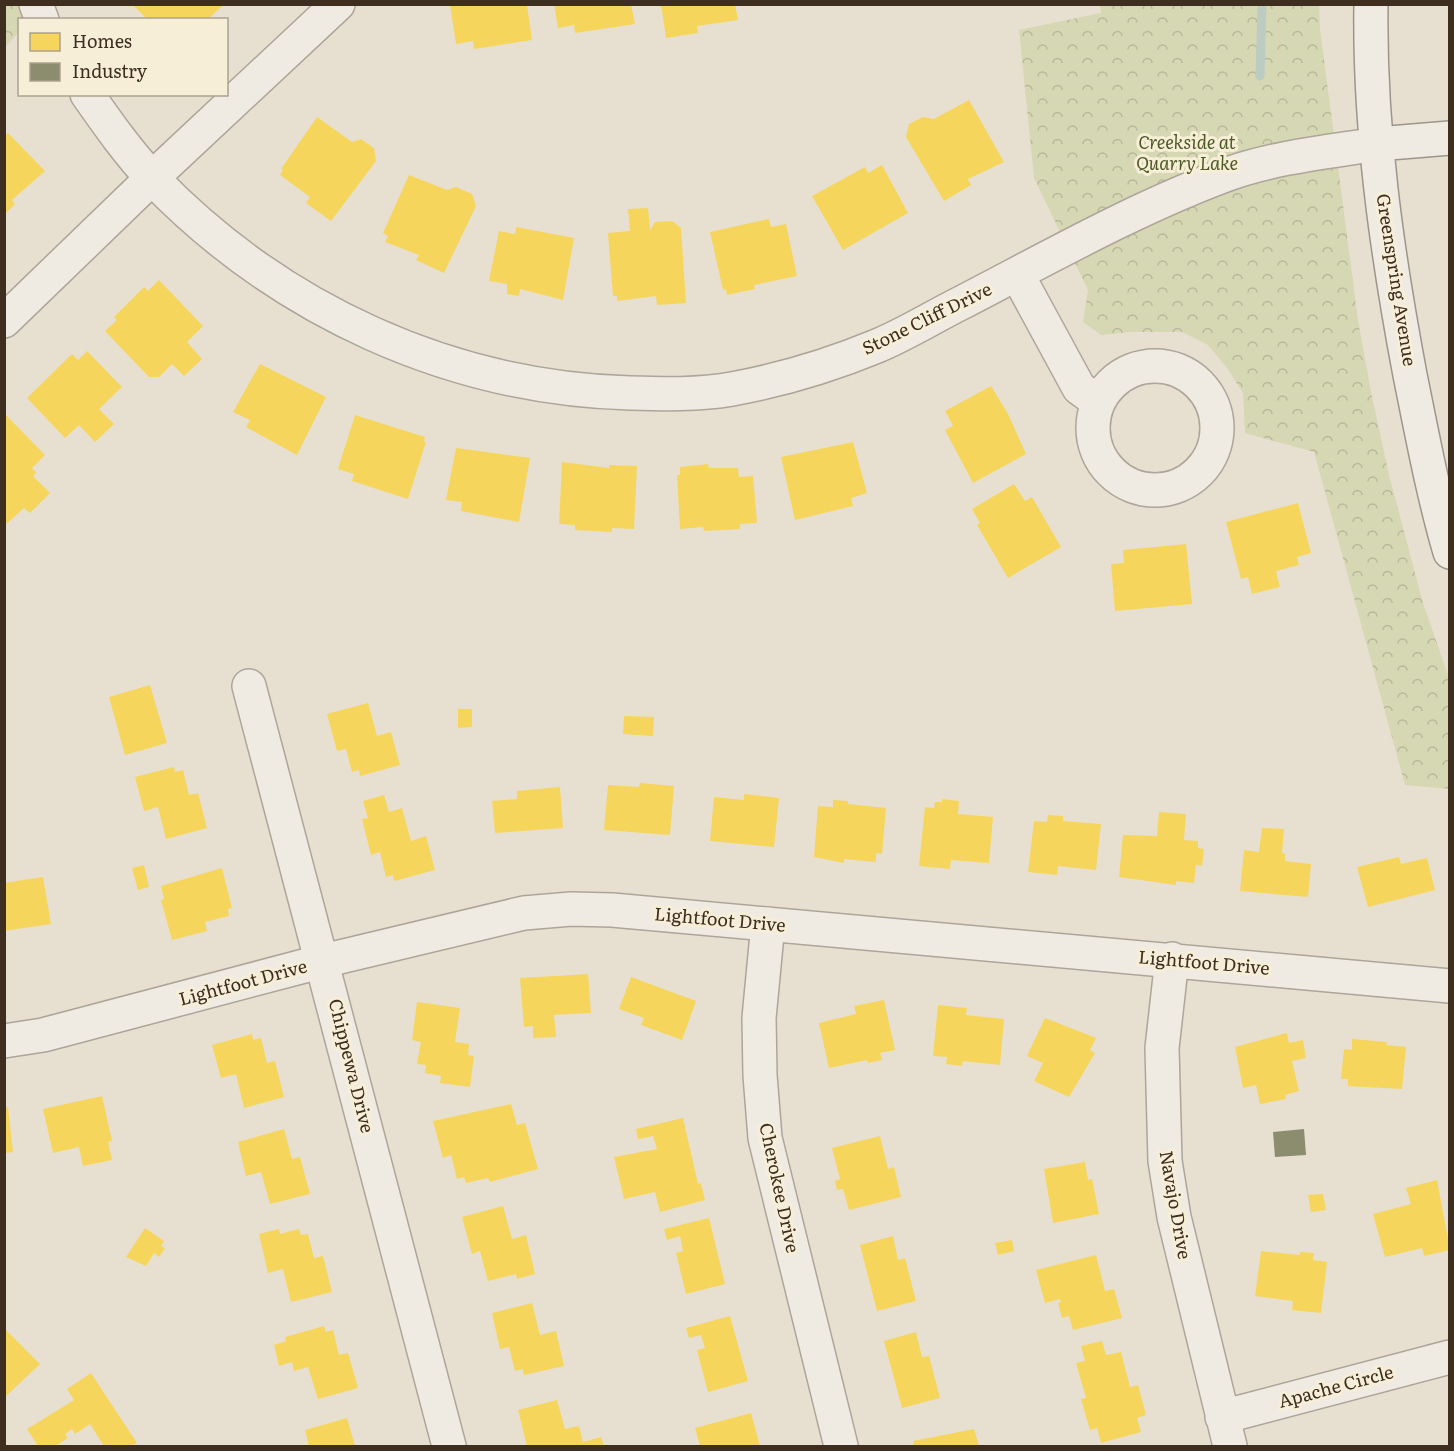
<svg xmlns="http://www.w3.org/2000/svg" width="1454" height="1451" font-family="Literata,serif">
	<defs>
		<pattern id="park-crowns" width="20" height="18" patternUnits="userSpaceOnUse" patternTransform="scale(1.5)"><rect width="20" height="18" fill="#d6d7b3"/><path d="M2 6a3 3 0 1 1 6 0M12 15a3 3 0 1 1 6 0" fill="none" stroke="#b9b99a"/></pattern>
	</defs>
	<rect width="100%" height="100%" fill="#e7e0d1"/>
	<path fill="url(#park-crowns)" d="M5 5H46L31 19 20 20 19 32 5 47Z
		M1100 5H1319L1320 29 1358 320 1370 387 1389 475 1423 603 1449 678V789L1405 785 1314 452 1245 433 1243 393 1227 368 1208 345 1182 332H1131L1101 335 1083 322 1088 290 1034 178 1019 30 1101 13Z"/>
	<path fill="#f6d55c" d="M554 4H631L635 24 575 33 574 25 558 28Z
		M661 4H735L738 20 697 26 698 33 666 38Z
		M133 5H223L207 20H148Z
		M450 5H527L532 40 474 49 473 41 456 44Z
		M969 100 1004 162 968 179 971 185 944 201 906 137 909 124 923 117 934 119Z
		M317 117 352 142 361 139 374 148 376 161 331 221 306 203 310 197 280 175 283 170 281 169Z
		M8 133 45 171 12 200 15 204 5 214V136Z
		M882 165 908 213 843 250 812 196 865 167 868 173Z
		M409 175 447 190 456 187 472 194 476 206 444 273 416 260 419 255 385 242 388 236 383 233Z
		M648 208 650 230 655 222 672 221 681 228 686 303 657 305 656 296 617 301V296H613L608 233 630 231 628 209Z
		M769 219 771 227 786 224 797 276 754 285 755 289 727 295 726 289 723 290 710 232Z
		M516 227 574 238 563 300 520 289 519 296 507 294V284L489 281 499 231 515 234Z
		M159 280 203 326 187 342 202 359 184 376 172 364 159 377H149L105 331 117 320 114 317 144 287 148 291Z
		M87 351 122 387 99 409 114 424 95 442 79 425 65 438 27 398 72 354 78 360Z
		M260 364 326 397 297 455 246 427 250 420 233 412Z
		M991 386 1008 414 1026 454 973 483 945 430 953 426 945 411Z
		M6 415 45 455 32 468 36 473 33 476 50 493 30 513 24 508 4 526Z
		M355 415 425 437 424 442H426L408 499 352 481 354 474 338 469Z
		M853 442 867 493 851 498 853 506 795 520 781 457Z
		M456 448 530 458 519 522 461 511 462 502 446 500Z
		M562 462 609 468V465L637 466 634 529 612 528V532L575 530V525L559 524Z
		M708 464 709 468H738L739 477 753 476 757 523 740 524V529L704 531 703 527 680 529 677 475H680V467Z
		M1014 484 1025 501 1032 497 1061 547 1008 578 977 525 980 523 972 509Z
		M1298 503 1311 553 1297 557 1299 565 1276 571 1280 587 1252 594 1248 577 1241 579 1226 522Z
		M1186 544 1192 604 1115 611 1111 564 1124 563 1123 550Z
		M150 685 167 743 125 755 109 697Z
		M368 703 377 736 391 732 400 765 360 776 359 770 352 772 346 749 337 751 327 714Z
		M458 709H472V727L458 728Z
		M624 716 654 717 653 736 623 734Z
		M174 767 175 772 183 770 189 795 198 793 207 828 166 839 158 807 144 811 135 777Z
		M640 783 674 786 670 835 604 830 608 785 639 787Z
		M560 787 563 828 495 833 492 801 517 799V791Z
		M744 794 779 798 774 847 710 841 714 797 744 800Z
		M384 795 389 812 402 808 411 841 426 836 435 870 394 881 393 875 386 877 380 852 371 855 362 819 368 818 363 801Z
		M942 799 959 801 958 814 993 817 989 863 951 860 950 869 919 866 925 807 934 808 935 802H942Z
		M833 800 848 801V804L886 808 882 854 876 853V862L844 859V863L814 857 818 806 833 807Z
		M1159 812 1186 814 1184 840 1198 841V848L1204 849 1202 866 1196 865 1194 883 1176 881V885L1119 877 1123 835 1157 836Z
		M1048 815 1063 816V821L1101 824 1096 870 1058 866 1057 875 1028 872 1034 821 1047 822Z
		M1262 828 1284 829 1282 853 1285 854V861L1311 864 1308 897 1240 891 1244 850 1259 852Z
		M1399 857 1401 864 1427 858 1435 890 1368 907 1357 867Z
		M144 865 149 887 138 890 132 868Z
		M222 868 232 908 228 909 229 916 205 922 207 931 172 940 161 900 164 899 161 886Z
		M43 877 51 924 4 931V883Z
		M588 974 591 1013 554 1015 556 1037 533 1038V1026L524 1027 520 978Z
		M631 977 696 1001 682 1040 641 1025 644 1018 619 1009Z
		M884 1000 895 1050 880 1053 882 1060 868 1063 867 1060 829 1068 819 1023 856 1014 854 1006Z
		M417 1002 460 1008 455 1042 469 1044 468 1055 474 1056 470 1087 440 1083 441 1076 425 1073 426 1065 417 1064 421 1042 412 1040Z
		M938 1005 967 1008 966 1015 1004 1019 1000 1065 963 1061 962 1066 946 1064 947 1057 933 1056Z
		M1045 1018 1096 1038 1090 1050 1095 1053 1069 1097 1034 1081 1043 1063 1027 1056Z
		M1287 1033 1289 1043 1303 1040 1306 1058 1292 1061 1299 1091 1285 1095 1286 1099 1260 1104 1256 1085 1243 1088 1235 1047Z
		M252 1034 253 1040 261 1038 267 1063 275 1061 284 1097 244 1108 236 1074 221 1078 212 1045Z
		M1352 1039 1387 1042 1386 1045 1406 1047 1402 1089 1348 1086V1079H1341L1344 1049 1352 1050Z
		M102 1096 112 1141 108 1142 112 1160 83 1166 79 1147 53 1153 43 1109Z
		M511 1104 517 1125 525 1123 538 1169 490 1182 488 1178 466 1183 464 1177 457 1179 451 1155 443 1158 433 1121Z
		M8 1107 13 1152 4 1153V1108Z
		M683 1118 698 1184 701 1183 705 1200 660 1212 655 1192 624 1199 614 1157 657 1149 653 1136 638 1139 636 1129Z
		M284 1129 292 1159 300 1157 310 1194 270 1204 261 1172 246 1176 238 1142Z
		M880 1136 888 1169 894 1167 901 1197 849 1210 843 1189 837 1190 835 1181 840 1179 832 1148Z
		M1085 1162 1088 1180 1092 1179 1099 1214 1053 1223 1044 1169Z
		M1437 1180 1450 1250 1424 1256 1422 1248 1385 1257 1373 1214 1411 1204 1406 1188Z
		M1323 1194 1326 1210 1311 1212 1308 1195Z
		M503 1206 512 1239 526 1235 535 1274 517 1279 516 1274 488 1281 480 1251 472 1254 462 1217Z
		M709 1218 725 1284 686 1294 676 1253 683 1251 680 1236 667 1240 664 1229Z
		M145 1228 164 1241 161 1246 165 1248 159 1257 154 1253 146 1266 126 1257Z
		M279 1229 280 1234 299 1229 301 1235 308 1234 314 1258 323 1256 332 1292 291 1302 283 1269 268 1273 259 1234Z
		M893 1236 898 1260 905 1258 916 1301 877 1311 860 1245Z
		M1012 1240 1014 1251 998 1255 995 1243Z
		M1261 1251 1300 1255V1252L1314 1253 1313 1260 1327 1262 1321 1313 1292 1310 1293 1301 1255 1296Z
		M1096 1255 1105 1291 1114 1289 1122 1318 1073 1330 1069 1316 1062 1318 1058 1303 1061 1302 1060 1299 1045 1303 1036 1270Z
		M532 1303 540 1335 556 1331 564 1366 524 1375 523 1369 515 1371 509 1347 500 1349 492 1313Z
		M730 1316 748 1381 708 1392 697 1350 705 1348 701 1335 689 1338 686 1328Z
		M324 1326 326 1332 333 1330 339 1355 348 1353 358 1388 318 1399 308 1367 294 1371 292 1362 279 1366 274 1345 286 1341 285 1337Z
		M4 1328 40 1364 4 1398Z
		M916 1332 922 1357 929 1356 940 1398 902 1408 884 1341Z
		M1102 1341 1106 1355 1121 1352 1130 1387 1138 1385 1146 1415 1137 1418 1141 1432 1101 1443 1097 1428 1090 1430 1081 1399 1086 1398 1076 1363 1085 1361 1081 1346Z
		M91 1373 137 1443 131 1446H104L90 1424 75 1434 72 1429 65 1434 68 1438 55 1446H38L27 1429 74 1400 67 1389Z
		M557 1400 565 1429 579 1426 583 1442 601 1437 604 1446H527L518 1410Z
		M751 1413 760 1446H700L695 1428Z
		M347 1418 355 1446H309L305 1430Z
		M974 1429 979 1446H914L913 1441Z"/>
	<path fill="#8c8c6e" d="M1304 1129 1306 1155 1275 1157 1273 1132Z"/>
	<g fill="none" stroke-linecap="round" stroke-linejoin="round">
		<path stroke="#bcccc2" stroke-width="9" d="M1260 76 1262 4"/>
		<defs>
			<path id="street" d="M36 4 42 20
				M87 94C108 124 129 154 154 180 280 310 450 388 630 393 664 394 698 395 732 389 781 380 831 365 877 346 906 334 933 317 961 303 1048 258 1136 208 1228 174 1276 157 1327 152 1377 144
				M1017 274 1079 388 1098 402
				M4 321 152 178 338 4
				M1093 428a62 62 0 1 1 124 0a62 62 0 1 1-124 0Z
				M249 686 449 1446
				M768 924 759 1018 760 1075 765 1138 841 1446
				M1172 959 1162 1048 1165 1161 1174 1217 1230 1446
				M4 1041 43 1035 323 961 524 913 571 909 612 910 1450 986
				M1222 1417 1450 1357"/>
			<path id="secondary" d="M1371 4C1369 129 1387 253 1410 375 1422 434 1433 494 1450 552
				M1377 144 1450 138"/>
		</defs>
		<use href="#street" stroke="#ada599" stroke-width="36"/>
		<use href="#secondary" stroke="#9c958a" stroke-width="36"/>
		<use href="#street" stroke="#efebe3" stroke-width="33"/>
		<use href="#secondary" stroke="#efebe3" stroke-width="33"/>
	</g>
	<g text-anchor="middle" stroke-width="6" stroke-linejoin="round" paint-order="stroke">
		<g font-size="18" font-style="italic" fill="#4d5a26" stroke="#f7eed8">
			<text x="1187" y="149">Creekside at<tspan x="1187" dy="21">Quarry Lake</tspan></text>
		</g>
		<g font-size="18" fill="#3d2e20" stroke="#f7eed8">
			<text transform="translate(1396 280) rotate(81)" y="6">Greenspring Avenue</text>
			<text transform="translate(927 319) rotate(-26)" y="6">Stone Cliff Drive</text>
			<text transform="translate(720 920) rotate(5)" y="6">Lightfoot Drive</text>
			<text transform="translate(1204 963) rotate(5)" y="6">Lightfoot Drive</text>
			<text transform="translate(243 983) rotate(-15)" y="6">Lightfoot Drive</text>
			<text transform="translate(351 1066) rotate(76)" y="6">Chippewa Drive</text>
			<text transform="translate(779 1188) rotate(78)" y="6">Cherokee Drive</text>
			<text transform="translate(1175 1205) rotate(80)" y="6">Navajo Drive</text>
			<text transform="translate(1336 1387) rotate(-15)" y="6">Apache Circle</text>
		</g>
	</g>
	<rect width="1454" height="1451" fill="none" stroke="#3d2e20" stroke-width="12"/>
	<rect x="18" y="18" width="210" height="78" fill="#f7eed8" stroke="#ada18e" stroke-width="1.5"/>
	<rect x="30" y="33" width="30" height="18" fill="#f6d55c" stroke="#ada18e" stroke-width="1.5"/>
	<text x="72" y="48" font-size="18" fill="#3d2e20">Homes</text>
	<rect x="30" y="63" width="30" height="18" fill="#8c8c6e" stroke="#ada18e" stroke-width="1.5"/>
	<text x="72" y="78" font-size="18" fill="#3d2e20">Industry</text>
</svg>
